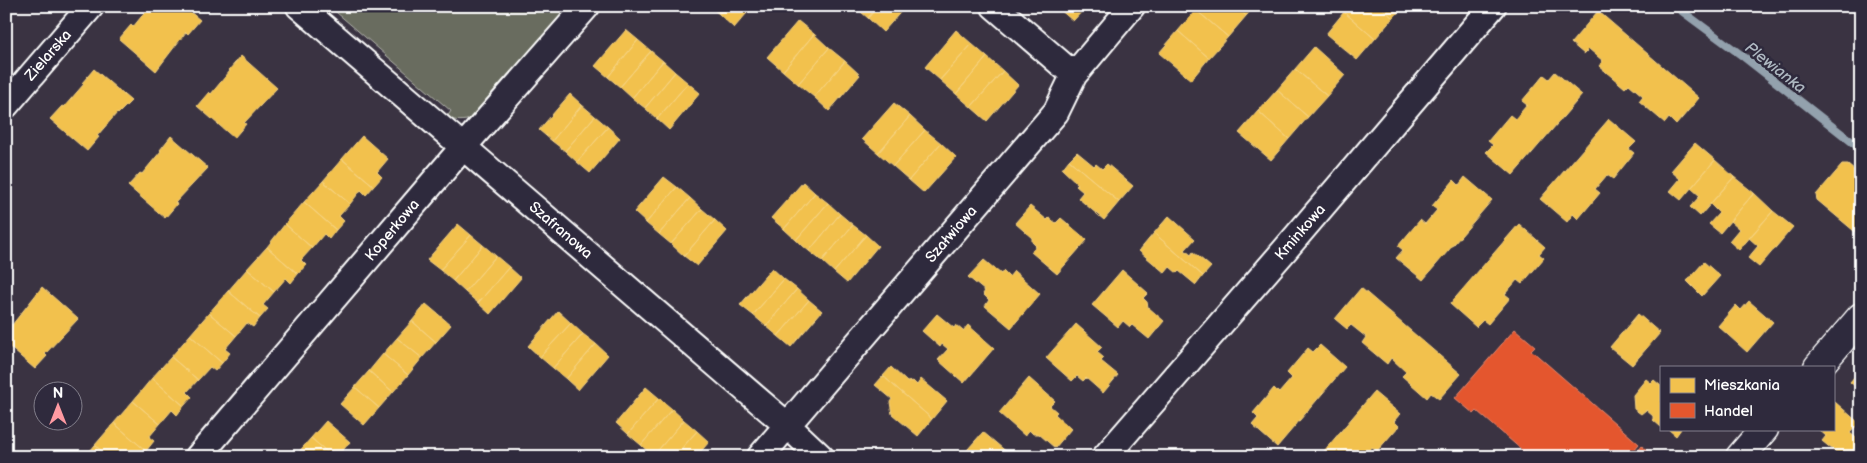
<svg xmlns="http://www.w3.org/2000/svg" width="1867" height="463" font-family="'Balsamiq Sans',sans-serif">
	<rect width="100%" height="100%" fill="#3a3342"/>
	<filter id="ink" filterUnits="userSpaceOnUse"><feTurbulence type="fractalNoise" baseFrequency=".02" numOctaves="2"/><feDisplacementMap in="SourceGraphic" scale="10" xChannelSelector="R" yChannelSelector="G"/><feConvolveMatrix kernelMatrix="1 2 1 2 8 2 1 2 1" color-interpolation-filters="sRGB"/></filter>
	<g filter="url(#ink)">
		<path fill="#696c5e" stroke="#b4b6ae" d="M329 6H573L472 119C462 121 456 122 447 117L451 111Z"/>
		<path fill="#f2c14e" stroke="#f6d483" d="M150 6H183L200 20 188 34 186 32 156 71 119 39 131 25 133 27Z
			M710 6H726L719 14Z
			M726 6H753L734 28 719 14Z
			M854 6H878L868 18Z
			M878 6H906L883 32 868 18Z
			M1059 6H1087L1073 21 1058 8Z
			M1200 6H1236L1246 16 1228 37 1196 10Z
			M1236 6H1255L1246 16Z
			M1350 6H1380L1393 18 1375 39 1344 12Z
			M1380 6H1404L1393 18Z
			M1196 10 1228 37 1209 58 1178 31Z
			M1598 11 1699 98 1676 125 1669 118 1665 123 1639 101 1643 96 1629 84 1625 88 1599 66 1603 61 1589 49 1584 54 1571 43Z
			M1344 12 1375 39 1357 60 1326 34Z
			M798 21 814 34 783 71 767 57Z
			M626 30 638 40 608 77 595 66Z
			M956 30 972 44 940 80 925 67Z
			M1178 31 1209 58 1191 80 1159 53Z
			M814 34 829 48 798 84 783 71Z
			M638 40 651 51 620 87 608 77Z
			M972 44 987 57 956 94 940 80Z
			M1314 47 1345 75 1327 96 1295 69Z
			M829 48 845 61 814 97 798 84Z
			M651 51 663 61 632 98 620 87Z
			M241 56 277 88 244 123 246 124 234 138 197 106 209 92 211 94 230 71 229 70Z
			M987 57 1003 71 971 107 956 94Z
			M663 61 675 72 645 108 632 98Z
			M845 61 860 75 829 111 814 97Z
			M94 69 131 101 118 114 117 113 97 136 99 137 87 151 50 119 62 106 64 107 84 84 82 83Z
			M1295 69 1327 96 1308 117 1277 90Z
			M1003 71 1018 85 987 121 971 107Z
			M675 72 688 83 657 119 645 108Z
			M1555 72 1582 95 1513 175 1486 152 1493 145 1488 141 1510 115 1515 119 1527 105 1522 101 1544 75 1549 79Z
			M688 83 700 93 669 130 657 119Z
			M1277 90 1308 117 1289 139 1258 111Z
			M570 94 582 105 552 141 539 130Z
			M894 103 910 116 878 153 862 139Z
			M582 105 595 116 565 151 552 141Z
			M1258 111 1289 139 1271 160 1239 133Z
			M595 116 608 127 577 162 565 151Z
			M910 116 925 130 893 166 878 153Z
			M1609 119 1636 142 1629 149 1634 153 1613 179 1607 175 1595 189 1600 193 1578 219 1573 214 1567 222 1540 199Z
			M608 127 620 138 590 173 577 162Z
			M925 130 941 143 909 180 893 166Z
			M171 136 208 168 175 203 177 204 165 218 128 186 140 173 142 174 161 151 160 150Z
			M362 136 388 159 377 172 382 177 374 186 342 159Z
			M941 143 956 157 924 193 909 180Z
			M1695 143 1715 160 1681 200 1670 191 1680 179 1671 171Z
			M1077 152 1094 166 1096 164 1102 169 1107 164 1133 186 1119 202 1069 160Z
			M342 159 374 186 366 195 361 190 350 204 323 181Z
			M1069 160 1119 202 1104 220 1078 198 1083 192 1076 186 1078 184 1062 169Z
			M1715 160 1734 177 1700 216 1690 207 1700 196 1691 188Z
			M1842 165H1848L1861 176 1860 236 1817 200 1816 195Z
			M664 177 677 187 646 223 634 212Z
			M1465 177 1492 200 1423 280 1396 258 1403 250 1398 246 1420 220 1425 224 1437 210 1432 206 1454 180 1459 185Z
			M1734 177 1754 193 1720 233 1709 224 1719 213 1710 204Z
			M323 181 350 204 339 216 344 221 336 230 304 202Z
			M803 182 815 193 784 229 771 218Z
			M677 187 690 198 659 234 646 223Z
			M815 193 828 203 796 240 784 229Z
			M1754 193 1773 211 1739 250 1729 241 1739 229 1730 221Z
			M690 198 702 209 671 244 659 234Z
			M304 202 336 230 329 239 324 234 312 248 285 224Z
			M828 203 840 214 809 251 796 240Z
			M1030 206 1047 220 1049 218 1056 223 1061 218 1087 240 1057 274 1031 252 1036 246 1032 242V238L1015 223Z
			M702 209 715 220 684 256 671 244Z
			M1773 211 1793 227 1759 267 1748 258 1758 246 1749 238Z
			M840 214 853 225 822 261 809 251Z
			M1169 216 1195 239 1185 250 1191 255 1193 252 1211 267 1203 276 1154 233Z
			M715 220 727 231 697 266 684 256Z
			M285 224 312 248 301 260 306 265 298 274 267 247Z
			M458 224 471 235 440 270 427 260Z
			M1519 224 1545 247 1539 254 1544 258 1522 284 1517 280 1505 294 1510 298 1488 324 1483 320 1476 327 1450 304Z
			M853 225 866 235 834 272 822 261Z
			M1154 233 1203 276 1196 285 1179 271 1177 273 1170 267 1165 273 1139 251Z
			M471 235 483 245 453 281 440 270Z
			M866 235 878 246 847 283 834 272Z
			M483 245 496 256 465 292 453 281Z
			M267 247 298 274 291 283 286 278 274 292 247 269Z
			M496 256 509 267 478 303 465 292Z
			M984 260 1001 274 1003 271 1009 277 1014 271 1040 294 1011 328 985 306 989 300 983 294 985 291 968 277Z
			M1704 262 1720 276 1702 296 1687 281Z
			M509 267 521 278 490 314 478 303Z
			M772 268 784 279 753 315 740 305Z
			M247 269 274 292 263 305 268 309 260 318 228 291Z
			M1122 270 1148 293 1143 298 1147 302 1148 307 1164 321 1149 339 1132 325 1130 327 1123 321 1118 327 1092 305Z
			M784 279 797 289 766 326 753 315Z
			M42 287 78 319 45 354 47 356 35 369 6 344V328L10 324 12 325Z
			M1361 288 1461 374 1439 399 1431 393 1427 398 1402 376 1406 372 1391 358 1387 364 1362 343 1366 337 1351 325 1347 329 1335 319Z
			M797 289 809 300 778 336 766 326Z
			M228 291 260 318 253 327 247 323 236 336 209 313Z
			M809 300 822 311 791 347 778 336Z
			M1749 301 1773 322 1747 352 1718 326 1736 305 1741 310Z
			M426 304 451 325 436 342 412 321Z
			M558 311 571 323 540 357 528 346Z
			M209 313 236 336 225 349 230 353 222 363 190 335Z
			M937 314 954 328 956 325 963 331 968 325 994 348 964 383 938 360 948 349 942 344 940 347 922 331Z
			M1638 314 1660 333 1632 365 1610 347Z
			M412 321 436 342 422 358 397 338Z
			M571 323 583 334 553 368 540 357Z
			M1076 324 1102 347 1097 352 1104 358 1101 361 1118 375 1103 393 1086 378 1083 381 1077 376 1072 381 1046 358Z
			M583 334 596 344 566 379 553 368Z
			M190 335 222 363 215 371 210 367 198 380 171 357Z
			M397 338 422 358 408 375 383 354Z
			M596 344 608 355 578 390 566 379Z
			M1320 345 1345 367 1277 447 1252 425 1258 418 1253 413 1274 388 1279 393 1292 378 1287 373 1308 348 1313 352Z
			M383 354 408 375 393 392 369 371Z
			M171 357 198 380 187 392 192 397 184 406 152 378Z
			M891 367 907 382 913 381 917 385 921 379 947 401 932 419 883 376Z
			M1861 369V391L1850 382Z
			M369 371 393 392 379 408 355 387Z
			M883 376 932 419 918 436 892 414 890 402 892 399 875 385Z
			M152 378 184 406 177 415 172 410 160 424 133 401Z
			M1029 378 1055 401 1050 406 1057 412 1055 414 1071 429 1055 448 1039 434H1033L1029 430 1025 436 999 413Z
			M1646 379 1651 383 1654 380 1661 386V427L1653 420V416L1646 410 1641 414 1634 409 1633 395Z
			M355 387 379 408 364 425 340 404Z
			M646 387 659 398 628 434 616 423Z
			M1374 392 1400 414 1394 421 1399 426 1377 451 1372 447 1364 457H1319Z
			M659 398 672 409 641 445 628 434Z
			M133 401 160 424 149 437 154 441 146 451 114 423Z
			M1835 402 1859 423 1850 433 1860 441 1853 450 1861 457H1836L1838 454 1822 441 1826 436 1818 429H1833V404Z
			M672 409 684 420 653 456 641 445Z
			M684 420 697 431 674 457H655L653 456Z
			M326 421 350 442 337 457H333L311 438Z
			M114 423 146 451 140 457H136L133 454 131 457H108L95 445Z
			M1668 429H1681L1676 436Z
			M697 431 709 442 696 457H674Z
			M983 432 1009 454 1007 457H977L968 449Z
			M311 438 333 457H300L297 454Z
			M95 445 108 457H85Z
			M968 449 977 457H961Z"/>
		<path fill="#e4572e" stroke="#ec896d" d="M1515 329 1535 346 1531 350 1639 444 1628 457H1530L1477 411 1474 414 1455 398Z
			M1642 446 1654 457H1633Z"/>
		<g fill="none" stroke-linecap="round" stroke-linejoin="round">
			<path stroke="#93a1ad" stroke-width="8" d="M1675 6 1744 57 1861 149"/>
			<defs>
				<path id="minor" d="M299 6 787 425 821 457
					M994 6 1074 75
					M6 105 91 6
					M198 457 464 146 587 6
					M760 457 1056 112 1074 75 1132 6
					M1105 457 1284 251 1493 6"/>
				<path id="tertiary" d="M1818 367 1861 317
					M1740 457 1764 429"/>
			</defs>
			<use href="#minor" stroke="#fff" stroke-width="29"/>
			<use href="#tertiary" stroke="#fff" stroke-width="31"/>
			<use href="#minor" stroke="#2f2a3d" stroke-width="25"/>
			<use href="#tertiary" stroke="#2f2a3d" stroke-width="28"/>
		</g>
	</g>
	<g text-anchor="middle" stroke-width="5" stroke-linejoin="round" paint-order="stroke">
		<g font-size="15" fill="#fff" stroke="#2f2a3d">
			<text transform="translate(48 55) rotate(-49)" y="5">Zielarska</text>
			<text transform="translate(392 230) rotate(-50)" y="5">Koperkowa</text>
			<text transform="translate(561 230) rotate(41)" y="5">Szafranowa</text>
			<text transform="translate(1300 232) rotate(-49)" y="5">Kminkowa</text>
			<text transform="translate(951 234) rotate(-49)" y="5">Szałwiowa</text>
		</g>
		<g font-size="16" font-style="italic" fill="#aeb8c1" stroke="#2f2a3d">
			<text transform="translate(1776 67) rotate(38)" y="6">Plewianka</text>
		</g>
	</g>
	<rect width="1867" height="463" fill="none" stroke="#2f2a3d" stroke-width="25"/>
	<rect x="12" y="12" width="1842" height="438" fill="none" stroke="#fff" stroke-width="2" filter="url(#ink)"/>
	<rect x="1660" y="366" width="175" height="65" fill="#2f2a3d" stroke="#827f8b"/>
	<rect x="1670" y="378" width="25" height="15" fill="#f2c14e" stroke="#827f8b"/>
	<text x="1704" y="390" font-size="15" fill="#ffffff">Mieszkania</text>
	<rect x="1670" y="403" width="25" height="15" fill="#e4572e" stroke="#827f8b"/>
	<text x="1704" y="416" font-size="15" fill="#ffffff">Handel</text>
	<g transform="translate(58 406)"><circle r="24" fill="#2f2a3d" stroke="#827f8b"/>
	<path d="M0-4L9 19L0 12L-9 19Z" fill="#ff9aa2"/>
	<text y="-8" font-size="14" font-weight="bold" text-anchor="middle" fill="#ffffff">N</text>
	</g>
</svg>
